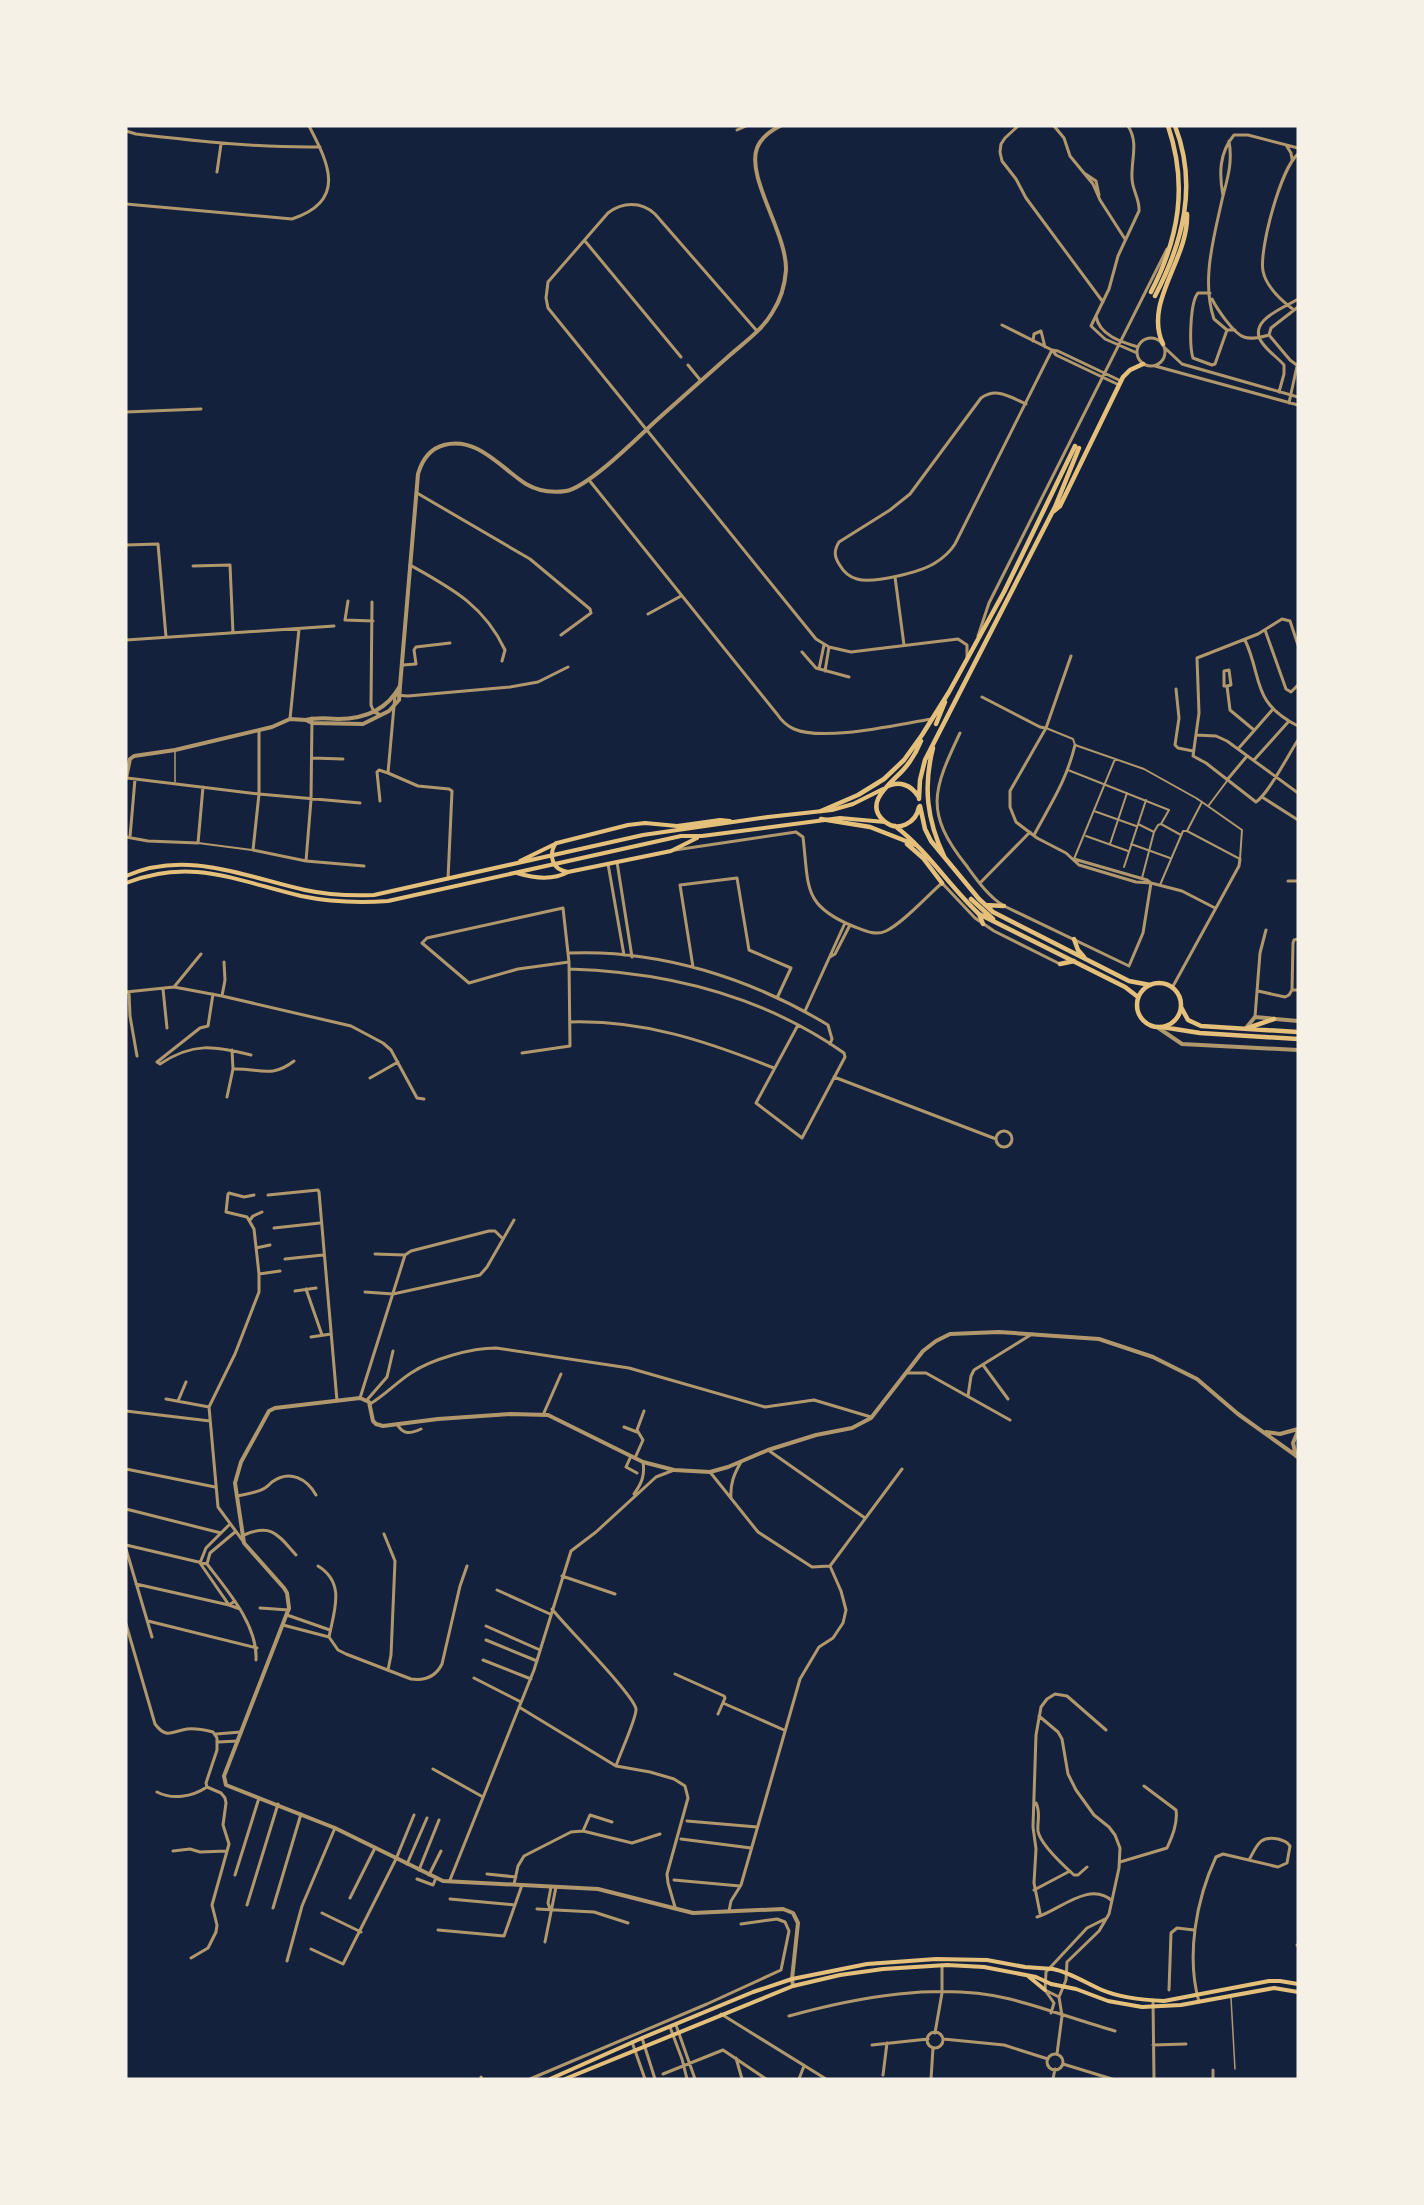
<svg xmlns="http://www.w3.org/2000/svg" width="1424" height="2205" font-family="Commissioner,sans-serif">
	<rect width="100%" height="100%" fill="#14213d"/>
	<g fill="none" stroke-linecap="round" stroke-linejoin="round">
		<path stroke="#b1986c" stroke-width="1.5" d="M175 782V751
			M1231 1998 1235 2069"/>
		<path stroke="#b1986c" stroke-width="2" d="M1046 728 1073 739 1075 745 1144 769 1196 798 1202 802 1187 831 1240 859
			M1068 770 1169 810 1161 824 1181 835
			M1202 802 1242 830 1240 859 1187 831Z
			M1209 805 1227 781
			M1094 811 1136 826
			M1138 824 1154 832
			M1086 836 1128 851
			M198 843 252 850
			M1110 844 1127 793
			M1131 844 1170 858
			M1074 859 1115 759
			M1124 867 1146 800
			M1142 878 1154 832 1158 825 1161 824
			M1160 885 1183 831H1187"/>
		<path stroke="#b1986c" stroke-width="3" d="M1018 126 1005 138 1001 144 1000 152 1002 161 1016 179 1026 198 1103 302
			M1054 126 1064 138 1070 156 1093 184 1100 200 1125 239
			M1128 126C1139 143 1131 159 1132 178 1132 190 1140 199 1139 211L1118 256 1109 289 1091 326 1105 339 1137 353
			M737 130 746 126
			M126 131 136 134C197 141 258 148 320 147
			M1229 141C1233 163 1227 180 1222 200 1214 237 1201 281 1214 319L1227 330H1235
			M1286 145 1291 153 1292 159
			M217 172 221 144
			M1084 173 1096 181 1099 195
			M1223 196C1219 174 1219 153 1234 135H1248L1298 148
			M126 204 292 219C347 201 329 164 309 126
			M585 241 681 357
			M1210 293H1198C1190 302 1189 345 1193 358L1212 365 1215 364 1227 330
			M1212 299C1217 309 1234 334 1244 337 1252 340 1261 337 1269 335
			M1294 310C1282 301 1266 287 1263 271 1259 249 1281 168 1298 154
			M1096 316C1099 335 1121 342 1138 347
			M1002 325 1052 350 1056 355 1119 385
			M757 331 655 214C641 201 622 202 608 213L548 282 546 298 548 308 816 639 829 647 851 652 958 639 967 645V657
			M1269 335 1290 360 1298 366
			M1269 335 1271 328 1298 307
			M1137 352a14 14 0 1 1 28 0a14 14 0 1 1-28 0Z
			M1033 341 1034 334 1041 331 1045 347
			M1165 348 1182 364 1298 397
			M1052 350 1058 351 1121 381
			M688 365 701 381
			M1155 366 1298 405
			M1279 392 1284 374V365C1277 357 1269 352 1263 344 1245 321 1284 308 1298 299
			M1289 403 1297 366
			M1026 404C1010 397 997 387 981 398L910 494 890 510 839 542C834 550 834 556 839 564 843 571 849 577 857 579 873 584 921 572 935 563 943 558 950 552 955 544L1052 350
			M126 412 201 409
			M589 480 777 714C781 720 787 726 794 729 824 742 899 724 932 719
			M417 493 530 559 590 609 591 613 561 635
			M126 545 158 544 166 637
			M410 565C451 588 484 605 505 650L502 661
			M193 566 230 565 233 633
			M895 577 904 645
			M348 601 345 620 373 621
			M372 602 371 705 374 712 381 715
			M648 614 681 596
			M1265 630 1286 689 1291 692 1298 685
			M978 636 989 603 1167 249
			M126 640 334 626
			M1245 640C1263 679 1251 702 1298 726
			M1298 645 1290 621 1282 619 1258 634 1197 658 1199 713 1193 756 1206 763 1256 802C1269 793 1288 755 1298 740
			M802 652 816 668 849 677
			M1071 656 1046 728 1010 791V807L1016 822 1037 838 1066 853 1079 865 1136 882 1151 883 1182 891 1215 908
			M403 665 416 664 414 650 416 647 450 643
			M819 669 824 645
			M825 671 829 647
			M1227 686H1224V671L1229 670 1231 685 1227 686 1230 710 1254 730
			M1176 689 1179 718 1175 745 1178 748 1193 751
			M982 697 1040 727 1045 728
			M290 719 299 629
			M259 731V794L253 850 306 861 364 866
			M960 733C933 790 924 812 966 865 977 880 988 896 1004 906L1129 966 1143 933 1151 883
			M1196 735 1216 736 1227 741 1298 793
			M1238 749 1273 709
			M312 758 343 759
			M1254 760 1289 721
			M127 778 259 794 360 803
			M1227 780 1247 756
			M1262 797 1298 820
			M380 801 377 772 379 770 388 773
			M1034 835C1051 803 1066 782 1075 745
			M126 837 148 841 198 843 203 787
			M130 837 135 779
			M675 850 796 832 803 837C809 887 802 906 855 927 865 931 876 936 886 931 903 923 927 896 942 883L975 918 994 931 1060 964
			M1074 859 1147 880 1151 883
			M306 861 311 800 312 718
			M617 862 632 957
			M608 864 624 955
			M448 879 452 791 449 789 418 786 388 773 395 695 408 696 510 687 538 682 568 667
			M1288 881H1298
			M981 882 1030 832
			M569 953C660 949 752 979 828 1025L832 1039 830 1044
			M830 957 835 954 850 925
			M693 967 680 885 737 878 749 950 791 968 777 998
			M569 969C667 972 763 996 844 1053L845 1057 802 1138 756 1103 798 1025
			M174 987 201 954
			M1172 988 1239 866 1240 859
			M163 989 167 1028
			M1292 990 1293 943 1294 940 1298 939
			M1258 991 1285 997 1289 995 1292 990H1298
			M126 992 174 987 222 996 351 1026 383 1043 391 1050 417 1098 424 1099
			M129 992 130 1016 137 1056
			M222 996 225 980 224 962
			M805 1011 845 923
			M1255 1017 1260 953 1266 930
			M570 1022C644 1020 706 1041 774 1068
			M522 1053 570 1046 569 962 563 908 427 938 422 943 469 983 518 969 569 962
			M157 1062 160 1064C193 1042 214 1046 251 1055
			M157 1062 200 1028 208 1026 213 994
			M233 1069C259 1068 271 1079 294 1061
			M834 1077 996 1139
			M370 1078 398 1062
			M227 1097 233 1069 232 1050
			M996 1139a8 8 0 1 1 16 0a8 8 0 1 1-16 0Z
			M268 1195 318 1190 319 1192 337 1401
			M250 1220 253 1216 262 1212
			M274 1228 320 1223
			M256 1248 270 1245
			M375 1254 405 1255
			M285 1259 323 1255
			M259 1274 280 1271
			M306 1289 322 1335
			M295 1291 316 1288
			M365 1292 393 1294 480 1275 487 1267 514 1220
			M311 1337 331 1334
			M983 1365 1008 1399
			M907 1373H926L1010 1420
			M968 1396 971 1376 974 1370 1032 1334
			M360 1398 405 1255 411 1251 489 1231H495L503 1239
			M166 1399 209 1407
			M367 1400 387 1377 393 1351
			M178 1401 186 1382
			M370 1404C385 1395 397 1382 411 1373 432 1359 471 1348 496 1348L629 1368 765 1407 814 1400 871 1417
			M126 1411 210 1421
			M543 1415 561 1374
			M397 1424C403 1435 410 1434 421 1429
			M624 1427 637 1432
			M768 1450 865 1518
			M631 1456 626 1467 637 1473
			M635 1458 643 1440 637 1430 644 1411
			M126 1469 215 1487
			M710 1472 758 1532 812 1567 830 1566 902 1469
			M634 1494C642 1483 645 1475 643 1462
			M237 1496C246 1494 257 1493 265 1488 268 1486 270 1484 272 1482 290 1469 307 1479 316 1495
			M731 1498C730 1484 734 1474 741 1462
			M126 1509 221 1533
			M229 1525 206 1548 200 1563 229 1605 240 1609
			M235 1532 210 1553 207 1564C227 1590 258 1625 256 1660
			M384 1534 395 1561 391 1655 388 1670
			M244 1535C272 1523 278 1535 296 1555
			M243 1541 218 1507 209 1407 235 1354 259 1292V1274L254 1229 247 1217 226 1212 228 1194 229 1193 244 1197 254 1195
			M126 1545 207 1564
			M126 1549 152 1637
			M318 1566C346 1583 334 1611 329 1637
			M562 1576 615 1594
			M136 1584 229 1605 235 1601
			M497 1590 550 1614
			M260 1608 289 1610
			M552 1609C565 1626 634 1695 636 1709 637 1717 619 1756 616 1766
			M287 1615 330 1630
			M148 1621 257 1648
			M126 1624 155 1724C167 1740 172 1731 187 1729 195 1728 205 1730 213 1732L217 1738V1750L206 1783 207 1787 221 1793 225 1798 226 1803 223 1825 229 1844 212 1905 217 1925 216 1932 208 1948 191 1958
			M283 1625 329 1637 338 1650 346 1654 411 1679C425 1681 436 1676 442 1664L460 1586 467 1566
			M486 1626 540 1650
			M486 1640 537 1661
			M483 1660 531 1679
			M675 1674 724 1696 725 1698 718 1714
			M474 1678 521 1702
			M723 1703 784 1730
			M519 1707 616 1766 650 1772 674 1779 685 1786 688 1798 667 1874 668 1883 675 1907
			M1039 1716 1058 1732 1062 1739 1068 1774 1076 1790 1094 1815 1109 1827 1115 1835 1120 1848 1119 1868 1109 1914 1099 1931 1067 1962 1066 1980 1059 1997 1062 2016 1057 2054
			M216 1734 241 1732
			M218 1742 238 1741
			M433 1769 483 1797
			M157 1792C172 1800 192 1797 207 1787
			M1036 1803C1041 1813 1037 1821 1038 1831 1040 1844 1064 1866 1074 1875H1078L1087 1867
			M687 1821 757 1827
			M583 1831 590 1815 612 1822
			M681 1839 751 1848
			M173 1851 190 1849 200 1852 227 1851
			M1120 1862 1167 1848C1172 1837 1178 1823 1176 1810L1144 1786
			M407 1864 427 1818
			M419 1870 439 1820
			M487 1874 516 1877
			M235 1875 259 1798
			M429 1875 441 1851
			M417 1879 433 1885 436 1878
			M450 1880 534 1670 571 1551 596 1532 656 1477 674 1470
			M674 1880 740 1886
			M514 1884 518 1866 524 1856 571 1832 583 1831 632 1843 660 1834
			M1034 1890 1070 1871
			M350 1898 375 1848
			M450 1899 515 1905
			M247 1905 278 1804
			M273 1908 301 1814
			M537 1909 594 1912 628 1923
			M550 1909 548 1903 551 1887
			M729 1911 731 1901 741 1885 800 1679 819 1647 833 1638 843 1623 846 1610 841 1591 830 1566
			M322 1913 361 1932
			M1040 1913 1034 1883 1036 1849 1033 1827 1036 1735 1041 1707 1047 1699 1055 1694 1067 1696 1106 1730
			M1037 1917C1058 1911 1090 1880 1112 1901
			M438 1930 504 1936 522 1885
			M545 1942 556 1887
			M1297 1945H1298
			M311 1949 343 1964 396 1859 414 1815
			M287 1961 302 1906 335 1828
			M1169 1990 1171 1933 1177 1928 1194 1930
			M1047 1991 1059 1997
			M1153 2000 1154 2079
			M1199 2002C1186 1956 1196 1900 1216 1857L1223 1854 1278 1867 1287 1863 1290 1846C1286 1841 1284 1841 1278 1839 1259 1835 1257 1846 1249 1860
			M1051 2013 1054 2003 1045 1990 1046 1972 1087 1928 1105 1919
			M721 2014 826 2079
			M789 2016C858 1997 939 1982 1010 1999 1045 2008 1080 2021 1115 2031
			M676 2025 695 2079
			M670 2027 682 2059 687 2079
			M927 2040a8 8 0 1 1 16 0a8 8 0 1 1-16 0Z
			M935 2033 942 1993V1965
			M642 2038 655 2079
			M943 2039 1004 2045 1048 2059
			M632 2042 645 2079
			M872 2045 928 2039
			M1153 2045 1186 2044
			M1047 2062a8 8 0 1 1 16 0a8 8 0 1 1-16 0Z
			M736 2058 742 2079
			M1063 2064 1112 2079
			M1213 2070V2079
			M663 2074 723 2050 766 2079
			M883 2075 887 2043
			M481 2077 482 2079
			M530 2079 707 2004 781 1970 789 1931 785 1922 777 1919 741 1924
			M799 2079 804 2066
			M931 2079 933 2048
			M1053 2079 1055 2069"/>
		<path stroke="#b1986c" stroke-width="4" d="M306 720C316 717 327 718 338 719 365 719 387 710 400 686L418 474C422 460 429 449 444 445 477 436 501 468 526 484 538 491 553 493 566 491 589 487 639 436 659 418 683 397 706 376 730 355 745 342 762 330 772 313 780 301 785 285 786 270 787 233 746 178 757 148 761 138 770 131 780 126
			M126 778 130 759 134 756 175 750 272 727 290 719 306 720 312 723 363 724 389 711 399 700 400 687
			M1157 1027 1182 1044 1298 1050
			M1246 1028 1255 1017 1298 1021
			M1266 1432 1280 1434 1298 1429
			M1296 1456 1293 1443 1298 1431
			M793 1986 792 1979 798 1923 793 1913 783 1909 693 1913 598 1889 443 1881 335 1828 226 1785 224 1776 289 1608 287 1593 284 1588 244 1543 235 1483 241 1462 269 1411 275 1408 360 1398 369 1402 373 1421 376 1424 383 1426 438 1419 511 1414 548 1415 643 1462 674 1470 710 1472 728 1467 768 1450 816 1435 852 1428 871 1418 923 1351 936 1341 950 1334 999 1332 1099 1339 1153 1357 1197 1379 1238 1414 1298 1457"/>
		<path stroke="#e5c07b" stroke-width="4" d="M556 843C548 855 552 870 568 872
			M520 861 557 843 628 825 645 823 677 826 720 820 730 821
			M517 873C533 878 552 881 568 872L671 851 697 838
			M126 876C186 849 246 877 305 890 328 895 351 896 374 895L643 835 768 817 832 810 853 804 883 789
			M126 883C192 857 237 881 301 896 330 902 359 903 388 901L681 836H702L840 818 885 822
			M1028 1976 1045 1990
			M550 2079 642 2038 753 1992 792 1979 867 1964 936 1959 987 1960 1025 1967 1053 1969C1069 1972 1086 1983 1102 1990 1121 1998 1143 2000 1164 2001L1269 1981H1280L1298 1984
			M565 2079 793 1986 840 1975 883 1969 947 1965 984 1967 1036 1977 1051 1984 1076 1989 1108 2001 1142 2007 1181 2005 1274 1988 1298 1992"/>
		<path stroke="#e5c07b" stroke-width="4.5" d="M1151 292C1179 238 1188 185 1168 126
			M1155 296C1183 242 1198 185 1175 126
			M1163 344C1143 302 1189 259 1187 214
			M1054 511 1060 506 1123 377 1130 370 1143 364
			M936 724 945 702
			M933 748C923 787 927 820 944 856
			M888 786C900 781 911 785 918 796
			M919 799 920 780 925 760 1055 507 1079 448
			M920 806 925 829 931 841 979 899 993 912 1129 981 1150 985
			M919 807C916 823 898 833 884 821 862 802 893 782 904 769 911 761 917 751 921 741
			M821 811 858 795 884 779 904 760 922 735 949 692 1004 592 1075 446
			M821 819 870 827 916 845
			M895 826C928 851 949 886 979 914L1125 987 1138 997
			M907 844 923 858 942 883
			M971 899 993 919
			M985 905 1004 906
			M979 914 983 924
			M1074 939 1078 950 1084 957
			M1060 964 1074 961
			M1137 1005a22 22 0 1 1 44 0a22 22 0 1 1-44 0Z
			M1181 1007 1188 1020 1201 1026 1298 1032
			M1162 1027 1200 1033 1298 1039
			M1248 1028 1274 1019"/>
	</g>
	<rect width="1424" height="2205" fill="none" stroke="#f6f1e7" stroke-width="255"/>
</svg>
